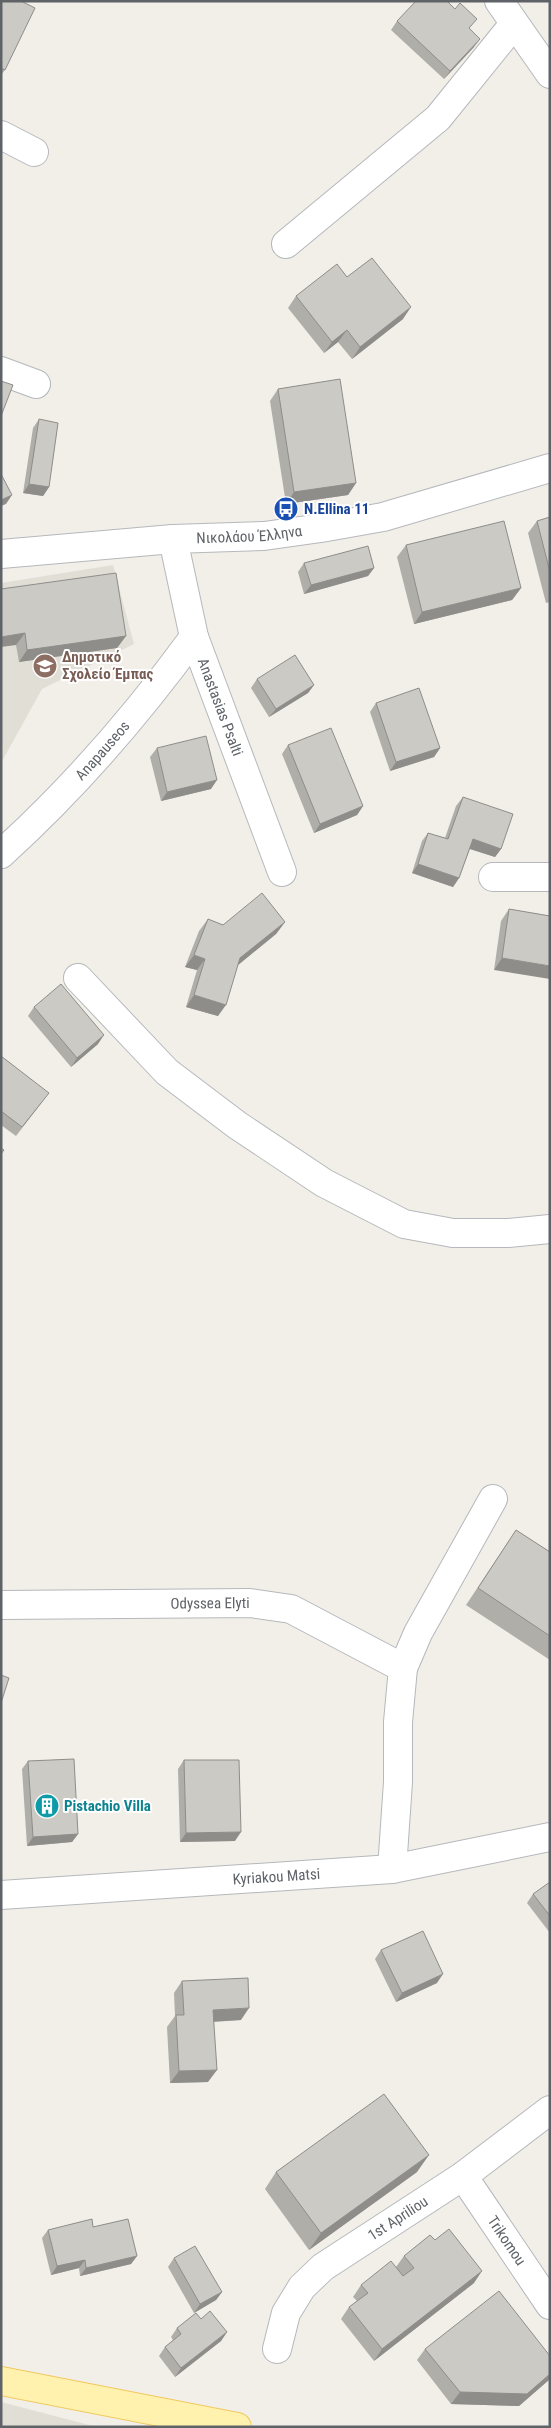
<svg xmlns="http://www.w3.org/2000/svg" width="551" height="2428" font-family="'Roboto Condensed',sans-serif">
	<rect width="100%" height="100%" fill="#f1efe8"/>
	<path fill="#e1ded6" d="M113 565 134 644 42 689 1 763V583Z
		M1 2402 97 2427H1Z"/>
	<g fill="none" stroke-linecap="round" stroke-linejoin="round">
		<defs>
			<g id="minor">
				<path d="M499 1 550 74"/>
				<path d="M1 135 34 152"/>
				<path d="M286 244 438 118 514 24"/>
				<path d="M1 371 36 384"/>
				<path id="s1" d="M173 539 194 637 282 872"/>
				<path id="s2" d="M1 554 173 539 264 536 321 528 383 517 550 468"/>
				<path id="s3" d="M1 854C73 789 137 715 194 637"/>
				<path d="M493 877H550"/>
				<path d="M78 978 167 1072 237 1125 324 1183 404 1224 453 1233H508L550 1229"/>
				<path id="s4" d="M1 1605 250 1603 291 1609 403 1668 398 1722V1782L392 1869"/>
				<path d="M403 1668 418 1633 493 1499"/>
				<path id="s5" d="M1 1895 392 1869 550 1837"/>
				<path id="s6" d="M463 2176 550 2305"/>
				<path id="s7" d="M277 2349 286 2313 302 2287 323 2267 463 2176 550 2110"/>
			</g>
			<path id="major" d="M1 2381 237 2427"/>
		</defs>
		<use href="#minor" stroke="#b5b8bc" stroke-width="30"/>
		<use href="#major" stroke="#f2c960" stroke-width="30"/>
		<use href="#minor" stroke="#fff" stroke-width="28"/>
		<use href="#major" stroke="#fff2af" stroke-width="28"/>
	</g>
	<path fill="#afaea9" d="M1 1 5 70 1 75Z
		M397 21 470 29 474 47 444 79 391 30Z
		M347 277 403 319 352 359 338 342 324 353 288 308 296 296Z
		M278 389 356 483 348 495 286 504 270 401Z
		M39 419 49 487 43 496 23 493 33 428Z
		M550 517V602L546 603 528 533 537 521Z
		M406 545 521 588 512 600 414 624 397 557Z
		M304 563 374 568 368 576 304 594 298 572Z
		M1 589 126 636 117 648 19 662 16 645Z
		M257 679 314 685 308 693 269 717 251 688Z
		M376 703 440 748 434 757 390 771 370 712Z
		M288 745 363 806 357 815 314 833 282 754Z
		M157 748 211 789 161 801 150 757Z
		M463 797 501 849 495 857 470 849 459 878 453 887 412 873 422 841 428 833 445 838 456 806Z
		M509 909 550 916 494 970 501 921Z
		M208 919 223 925 285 922 276 934 238 965 218 1016 186 1007 197 970 185 967 199 931Z
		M34 1007 98 1044 71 1067 28 1016Z
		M1 1056 43 1101 16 1136 1 1125Z
		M516 1530 550 1552V1660L466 1605Z
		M184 1760 235 1841 180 1842 178 1769Z
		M28 1761 78 1834 72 1842 27 1846 22 1769Z
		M550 1882V1933L527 1903 533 1894Z
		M381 1950 437 1983 396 2002 375 1959Z
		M182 1981 241 2020 214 2022 208 2082 170 2083 167 2027 175 2016 174 1993Z
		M276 2172H417L309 2250 265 2189Z
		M93 2227 137 2256 131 2264 80 2276 79 2268 51 2275 42 2238 48 2230Z
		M435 2240 474 2283 374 2361 341 2319 349 2307 357 2301 353 2297 361 2285 396 2267 404 2256Z
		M174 2258 222 2292 216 2300 194 2313 168 2267Z
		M201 2319 227 2332 221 2341 175 2377 159 2356 165 2347 173 2340 171 2337 177 2328Z
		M425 2349 550 2356V2379L519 2406 451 2404 417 2360Z"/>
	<path fill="#8f8d8a" d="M480 39 474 47 444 79 450 71Z
		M411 307 403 319 352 359 360 347Z
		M347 330 338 342 324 353 332 342Z
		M356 483 348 495 286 504 294 492Z
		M29 484 49 487 43 496 23 493Z
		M12 495 6 504 1 506V500Z
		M374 568 368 576 304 594 311 585Z
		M521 588 512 600 414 624 422 612Z
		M25 633 16 645 1 647V637Z
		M126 636 117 648 19 662 27 650Z
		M314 685 308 693 269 717 276 709Z
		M440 748 434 757 390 771 396 762Z
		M217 780 211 789 161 801 167 792Z
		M363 806 357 815 314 833 320 824Z
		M473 839 501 849 495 857 467 848Z
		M418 864 459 878 453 887 412 873Z
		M285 922 276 934 232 970 240 958Z
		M194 955 205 959 197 970 185 967Z
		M502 958 550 966V979L494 970Z
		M194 995 226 1005 218 1016 186 1007Z
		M104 1035 98 1044 71 1067 77 1058Z
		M241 1832 235 1841 180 1842 186 1833Z
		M78 1834 72 1842 27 1846 33 1837Z
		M443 1974 437 1983 396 2002 402 1993Z
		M249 2008 241 2020 205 2022 213 2010Z
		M217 2070 208 2082 170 2083 179 2071Z
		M429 2155 417 2172 309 2250 321 2233Z
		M137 2256 131 2264 80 2276 86 2268Z
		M85 2260 79 2268 51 2275 57 2266Z
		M482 2271 474 2283 374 2361 382 2349Z
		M222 2292 216 2300 194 2313 200 2304Z
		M227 2332 221 2341 175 2377 181 2368Z
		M550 2374V2379L519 2406 451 2404 460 2392Z"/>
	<path fill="#cccac5" stroke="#8f8d8a" d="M1 1H21L35 8 5 70 1 68Z
		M416 1H447L455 9 460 3 477 19 469 28 480 39 450 71 397 21Z
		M372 258 411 307 360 347 347 330 332 342 296 296 337 264 347 277Z
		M340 379 356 483 294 492 278 389Z
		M1 381 13 385 1 416Z
		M39 419 58 423 49 487 29 484Z
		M1 474 12 495 1 500Z
		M550 517V572L537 521Z
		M504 521 521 588 422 612 406 545Z
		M368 546 374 568 311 585 304 563Z
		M116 573 126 636 27 650 25 633 1 637V589Z
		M295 655 314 685 276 709 257 679Z
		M419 688 440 748 396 762 376 703Z
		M331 728 363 806 320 824 288 745Z
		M206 736 217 780 167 792 157 748Z
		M463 797 513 814 501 849 473 839 459 878 418 864 428 833 448 839Z
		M262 893 285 922 240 958 226 1005 194 995 205 959 194 955 208 919 223 925Z
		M509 909 550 916V966L502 958Z
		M61 984 104 1035 77 1058 34 1007Z
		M1 1056 49 1093 22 1127 1 1111Z
		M1 1148 4 1150 1 1154Z
		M516 1530 550 1552V1636L478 1588Z
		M1 1675 9 1678 1 1703Z
		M74 1759 78 1834 33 1837 28 1761Z
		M184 1760H239L241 1832 186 1833Z
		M550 1882V1916L533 1894Z
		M423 1931 443 1974 402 1993 381 1950Z
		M248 1978 249 2008 213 2010 217 2070 179 2071 176 2015H184L182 1981Z
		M384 2094 429 2155 321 2233 276 2172Z
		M92 2219 93 2227 128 2219 137 2256 86 2268 85 2260 57 2266 48 2230Z
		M449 2229 482 2271 382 2349 349 2307 368 2293 361 2285 391 2261 403 2276 414 2268 404 2256 430 2235 435 2240Z
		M195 2246 222 2292 200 2304 174 2258Z
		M499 2291 550 2356V2374L527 2394 460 2392 425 2349Z
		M210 2311 227 2332 181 2368 165 2347 181 2334 177 2328 196 2313 201 2319Z"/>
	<defs>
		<symbol id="bus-disc" viewBox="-11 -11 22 22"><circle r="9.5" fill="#1a4fb4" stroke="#fff"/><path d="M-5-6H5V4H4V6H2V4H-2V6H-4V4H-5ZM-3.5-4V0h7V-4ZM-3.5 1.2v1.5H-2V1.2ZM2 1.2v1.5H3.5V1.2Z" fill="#fff"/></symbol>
		<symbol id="school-disc" viewBox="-11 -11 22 22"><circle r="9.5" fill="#8d6e63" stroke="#fff"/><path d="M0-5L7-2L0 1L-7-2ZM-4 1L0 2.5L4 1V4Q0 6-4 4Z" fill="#fff"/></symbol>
		<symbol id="building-disc" viewBox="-11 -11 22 22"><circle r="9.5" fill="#0f9aa8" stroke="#fff"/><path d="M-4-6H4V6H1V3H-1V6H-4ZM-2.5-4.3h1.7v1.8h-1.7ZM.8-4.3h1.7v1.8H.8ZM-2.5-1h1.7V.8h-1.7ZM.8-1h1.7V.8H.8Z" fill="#fff"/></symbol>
	</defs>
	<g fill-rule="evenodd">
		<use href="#bus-disc" x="272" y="495" width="28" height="28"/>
		<use href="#school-disc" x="31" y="652" width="28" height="28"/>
		<use href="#building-disc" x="33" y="1792" width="28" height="28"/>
	</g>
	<g text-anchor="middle" stroke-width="4" stroke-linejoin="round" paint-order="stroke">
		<g font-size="15" font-weight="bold" fill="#164399" stroke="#fff" text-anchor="start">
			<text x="304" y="514">N.Ellina 11</text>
		</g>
		<g font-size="15" fill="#5f6368" stroke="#fff">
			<text dy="5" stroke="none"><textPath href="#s2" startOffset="249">Νικολάου Έλληνα</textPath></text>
			<text dy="5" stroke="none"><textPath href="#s1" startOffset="175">Anastasias Psalti</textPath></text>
			<text dy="5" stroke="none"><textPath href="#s3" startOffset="145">Anapauseos</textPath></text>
			<text dy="5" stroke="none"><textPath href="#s4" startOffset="209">Odyssea Elyti</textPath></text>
			<text dy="5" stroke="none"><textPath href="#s5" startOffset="276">Kyriakou Matsi</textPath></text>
			<text dy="5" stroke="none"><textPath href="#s7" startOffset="186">1st Apriliou</textPath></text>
			<text dy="5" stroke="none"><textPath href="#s6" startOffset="78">Trikomou</textPath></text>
		</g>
		<g font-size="15" font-weight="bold" fill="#785e54" stroke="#fff" text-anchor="start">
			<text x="62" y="662">Δημοτικό<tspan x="62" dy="17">Σχολείο Έμπας</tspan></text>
		</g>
		<g font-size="15" font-weight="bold" fill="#0d838f" stroke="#fff" text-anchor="start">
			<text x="64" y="1811">Pistachio Villa</text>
		</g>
	</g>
	<rect width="551" height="2428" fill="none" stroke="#5f6368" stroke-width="5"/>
</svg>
